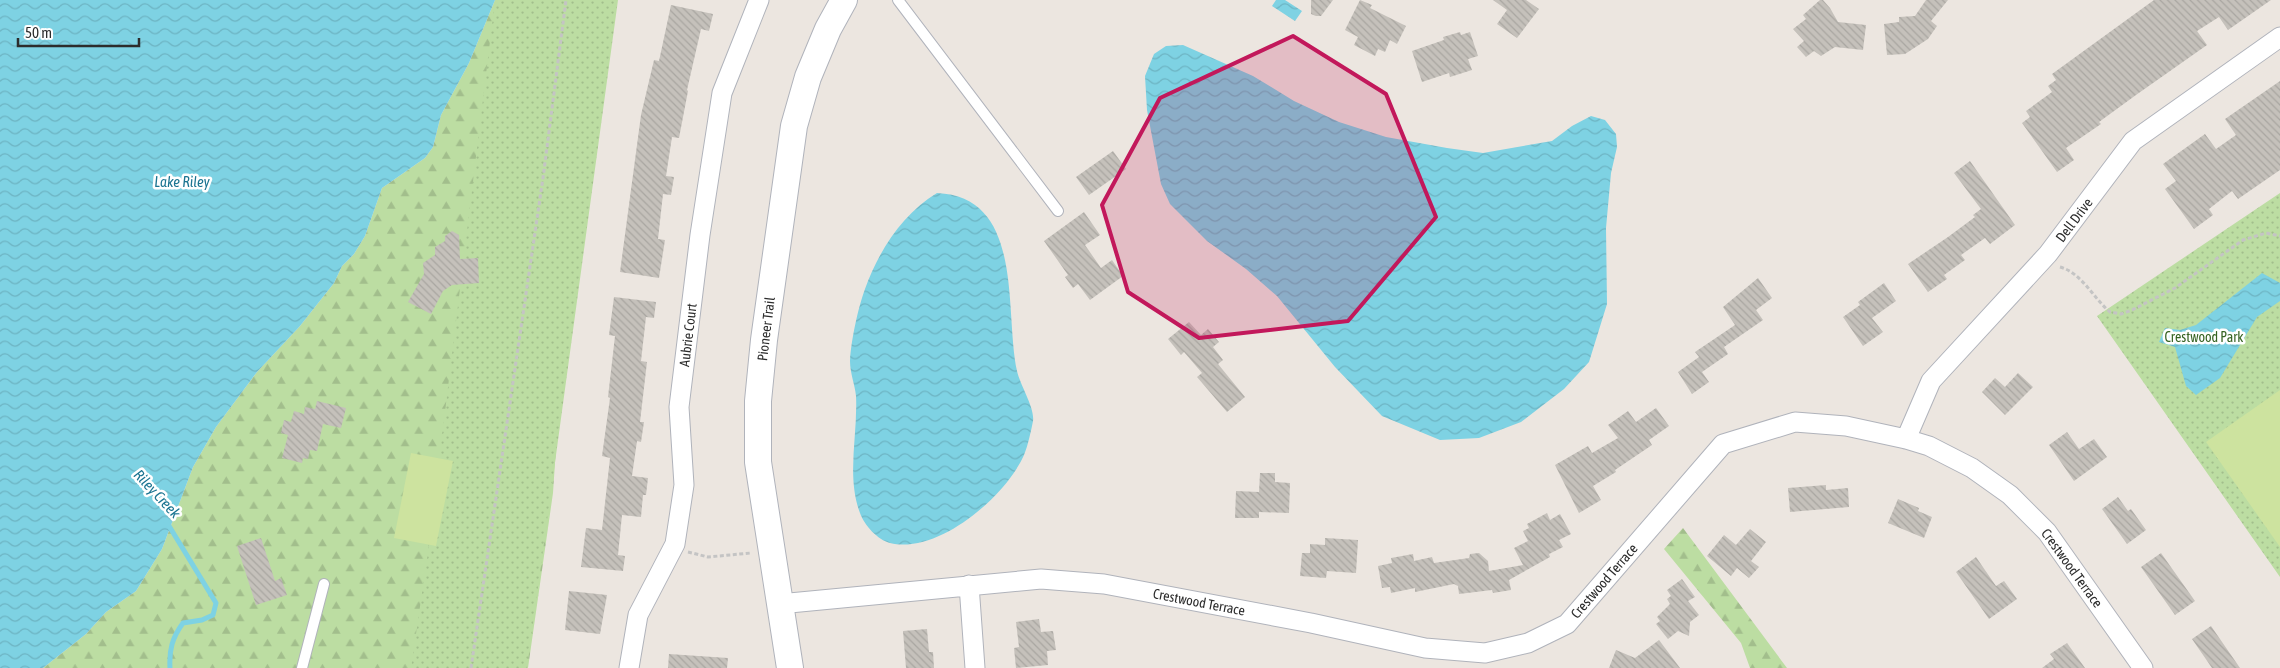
<svg xmlns="http://www.w3.org/2000/svg" width="2280" height="668" font-family="'Asap Condensed',sans-serif">
	<defs>
		<pattern id="forest-firs" width="22" height="20" patternUnits="userSpaceOnUse" patternTransform="scale(1.25)"><rect width="22" height="20" fill="#bcdda2"/><path d="M5 1l3.5 6h-7zM16 11l3.5 6h-7z" fill="#a2be8c"/></pattern>
		<pattern id="park-dots" width="8" height="8" patternUnits="userSpaceOnUse" patternTransform="scale(1.25)"><rect width="8" height="8" fill="#bcdda2"/><path d="M2 2h.1M6 6h.1" fill="none" stroke="#a2be8c" stroke-width="1.8" stroke-linecap="round"/></pattern>
		<pattern id="water-waves" width="16" height="10" patternUnits="userSpaceOnUse" patternTransform="scale(1.25)"><rect width="16" height="10" fill="#7ed2e3"/><path d="M0 5q4-4 8 0t8 0" fill="none" stroke="#6db4c3"/></pattern>
		<pattern id="building-back-hatch" width="6" height="6" patternUnits="userSpaceOnUse" patternTransform="scale(1.25)"><rect width="6" height="6" fill="#c5c1bb"/><path d="M-1 5l2 2M0 0l6 6M5-1l2 2" fill="none" stroke="#a9a6a1"/></pattern>
	</defs>
	<rect width="100%" height="100%" fill="#ece6e0"/>
	<path fill="url(#forest-firs)" d="M495 0H591L564 327 553 493 528 668H43L86 634 106 612 136 591 162 549 193 467 216 427 257 372 300 326 334 283 342 266 354 254 365 236 382 188 425 158 433 147 441 115 469 63Z
		M1683 528 1787 668H1750L1741 643 1664 549Z"/>
	<path fill="url(#park-dots)" d="M495 0H618L527 668H411L428 552Z
		M2280 193V577L2097 316Z"/>
	<path fill="#cde39f" d="M2280 390V547L2206 442Z
		M411 453 453 461 436 546 394 538Z"/>
	<path fill="url(#water-waves)" d="M0 0H495L469 63 441 115 433 147 425 158 382 188 365 236 354 254 342 266 334 283 300 326 257 372 216 427 193 467 162 549 136 591 106 612 86 634 43 668H0Z
		M1276 0H1285L1302 11 1295 21 1272 6Z
		M1183 45 1253 76 1294 101 1339 122 1386 137 1447 148 1483 153 1552 141 1572 126 1591 116 1605 120 1616 134 1617 147 1611 173 1606 228 1607 304 1589 362 1564 389 1521 422 1479 438 1440 440 1382 416 1335 367 1277 296 1246 269 1207 241 1170 204 1161 184 1147 110 1145 76 1154 54 1166 46Z
		M937 193C1025 197 1004 310 1017 371 1020 385 1035 408 1033 421 1031 431 1028 445 1024 455 1006 496 938 555 890 543 878 540 864 525 860 513 846 476 858 435 856 396 855 385 850 373 850 361 851 341 858 308 865 289 878 252 903 213 937 193Z
		M2262 273 2280 283V301L2257 317 2220 378 2196 395 2186 386 2175 347 2159 342 2165 328 2180 330 2196 325Z"/>
	<g fill="none" stroke-linecap="round" stroke-linejoin="round">
		<path stroke="#7ed2e3" stroke-width="5" d="M166 521 216 603 213 615 202 620 183 623C172 638 169 650 170 668"/>
	</g>
	<path fill="url(#building-back-hatch)" d="M1311 0H1333L1321 16H1316L1311 14Z
		M1360 0 1372 5 1370 8 1406 26 1397 44 1390 40 1385 52 1378 49 1375 56 1354 45 1358 37 1345 30Z
		M1493 0H1526L1539 9 1517 38 1497 24 1507 10Z
		M1820 0H1823L1830 8 1838 22 1866 25 1863 50 1835 47 1821 56 1814 51 1806 57 1797 47 1804 41 1793 29 1806 19 1803 15Z
		M1926 0H1948L1931 21 1937 26 1928 39 1905 54 1887 55 1884 24 1899 22V17L1915 16Z
		M2154 0H2271L2228 30 2219 17 2197 31 2207 45 2136 95 2099 122 2101 124 2066 148 2074 160 2057 172 2022 123 2030 117 2026 111 2052 92 2048 86 2056 80 2052 74Z
		M671 5 713 14 709 31 701 29 687 90 688 91 679 138 672 137 666 176 674 177 671 195 663 194 658 239 665 240 659 278 620 272 641 115 654 60 659 61Z
		M1460 32 1461 35 1470 32 1478 56 1468 59 1472 70 1450 77 1449 73 1422 82 1412 51 1444 40 1443 37Z
		M2280 81V170L2238 199 2232 191 2209 209 2213 215 2194 229 2165 189 2176 181 2163 164 2205 134 2216 149 2236 135 2225 119Z
		M1113 151 1126 169 1089 195 1076 177Z
		M1970 161 2015 225 1990 244 1985 238 1961 255 1965 260 1944 275 1947 279 1928 292 1908 264 1948 237 1975 217 1973 215 1981 209 1954 173Z
		M1084 212 1100 235 1085 245 1101 268 1112 260 1123 276 1090 300 1078 284 1073 288 1065 277 1068 275 1044 241Z
		M452 231 459 235 460 259 478 258 479 283 452 285 443 291 431 314 408 302 424 274 423 263 435 255V247L445 241V236Z
		M1758 278 1772 298 1756 310 1763 320 1724 347 1728 354 1702 372 1709 382 1692 394 1678 372 1699 357 1695 352 1735 325 1723 307Z
		M1884 283 1896 301 1872 318 1883 332 1863 346 1843 317 1860 305 1858 302Z
		M614 297 656 302 654 318 646 317 641 361 647 362 640 422H644L641 442 637 441 632 476 648 478 646 495H643L641 517 622 515 618 555 625 556 623 571 581 567 586 528 602 530 610 458 602 456 610 398 608 397 615 336 609 335Z
		M1189 322 1201 335 1208 329 1219 342 1213 347 1223 360 1218 364 1245 397 1227 412 1197 377 1202 373 1184 352 1181 355 1168 339Z
		M2018 373 2033 387 2005 415 1982 392 1995 378 2005 387Z
		M317 401 346 408 341 428 323 424 317 451 310 450 308 459 303 458 302 463 282 458 288 435 281 433 284 420 291 422 294 411 304 414 305 407 315 409Z
		M1656 408 1669 426 1649 440 1652 445 1615 470 1616 472 1593 486 1601 500 1579 513 1555 465 1588 446 1592 453 1618 438 1608 425 1628 411 1636 422Z
		M2067 432 2079 449 2094 439 2107 457 2074 481 2049 445Z
		M1260 473H1275V482L1290 483 1289 513 1259 512V518H1235L1236 491 1259 492Z
		M1826 485V490L1848 488 1849 507 1790 512 1788 488Z
		M2118 497 2128 511 2131 509 2146 530 2127 544 2102 509Z
		M1898 499 1919 508 1918 511 1932 517 1924 538 1888 523Z
		M1547 513 1550 520 1560 514 1571 534 1559 540 1563 547 1549 554 1550 557 1509 580 1511 590 1493 593 1492 590 1459 594 1458 586 1454 584 1415 592V588L1391 593 1390 587 1382 588 1378 566 1392 563 1391 558 1413 554 1414 561 1432 557 1434 563 1469 558 1470 554 1479 553 1488 561 1489 571 1523 565 1514 548 1528 541 1523 531 1529 528 1527 524Z
		M1750 529 1766 542 1751 561 1759 567 1749 578 1737 568 1731 576 1707 556 1724 535 1736 545Z
		M261 538 275 581 281 578 287 595 256 605 237 546Z
		M1325 538 1358 540 1356 573 1327 571 1326 578 1300 576 1302 553H1310V544L1325 545Z
		M2161 553 2195 601 2175 615 2141 567Z
		M1976 557 1996 586 2004 581 2017 599 1989 619 1956 572Z
		M1682 579 1695 597 1688 601 1699 615 1690 622 1689 636 1678 631 1668 639 1656 624 1660 621 1657 617 1670 604 1667 599 1671 596 1667 590Z
		M569 591 607 595 600 634 565 630Z
		M1039 619 1041 632 1053 631 1056 650 1047 651 1048 665 1016 668 1014 648 1019 647 1016 622Z
		M2211 626 2240 668H2212L2192 639Z
		M927 629 929 652H933L934 668H906L903 631Z
		M1659 640 1680 668H1609L1616 650 1635 658Z
		M2067 643 2085 668H2042L2054 659 2050 654Z
		M669 654 728 658 727 668H668Z"/>
	<g fill="none" stroke-linecap="round" stroke-linejoin="round">
		<defs>
			<path id="lane" d="M898 0 1058 211
				M302 668 324 584"/>
			<path id="street" d="M1906 439 1931 381 2048 254 2133 141 2280 37
				M969 585 975 668
				M779 604 1041 579 1104 584 1311 623 1425 648 1485 653 1528 643 1567 624 1723 444 1795 422 1846 426 1906 439 1929 446 1972 468 2010 495 2047 532 2143 668
				M629 668 638 615 675 544 684 485 679 407 700 235 722 93 759 0"/>
			<path id="secondary" d="M790 668 758 462V401L764 340 794 126 808 77 828 29 844 0"/>
		</defs>
		<use href="#lane" stroke="#b0b3bb" stroke-width="12"/>
		<use href="#street" stroke="#b0b3bb" stroke-width="21"/>
		<use href="#secondary" stroke="#b0b3bb" stroke-width="28"/>
		<path stroke="#c4c4c4" stroke-width="3" stroke-dasharray="4 2.5" stroke-linecap="butt" d="M2060 267C2082 273 2093 298 2110 312L2121 314 2132 310 2175 288 2243 240 2266 233 2280 236
			M688 552 708 557 751 553
			M471 668 543 178 566 0"/>
		<use href="#lane" stroke="#fff" stroke-width="10"/>
		<use href="#street" stroke="#fff" stroke-width="19"/>
		<use href="#secondary" stroke="#fff" stroke-width="26"/>
	</g>
	<path fill="#c2185b" fill-opacity="0.2" stroke="#c2185b" stroke-width="4" stroke-linejoin="round" d="M1293 36 1386 94 1436 217 1348 321 1199 338 1128 292 1102 205 1160 98Z"/>
	<g text-anchor="middle" stroke-width="5" stroke-linejoin="round" paint-order="stroke">
		<g font-size="14" fill="#2c2c2c" stroke="#fff">
			<text transform="translate(2074 220) rotate(-53)" y="5">Dell Drive</text>
			<text transform="translate(766 329) rotate(-83)" y="5">Pioneer Trail</text>
			<text transform="translate(688 335) rotate(-83)" y="5">Aubrie Court</text>
			<text transform="translate(2072 568) rotate(54)" y="5">Crestwood Terrace</text>
			<text transform="translate(1604 581) rotate(-49)" y="5">Crestwood Terrace</text>
			<text transform="translate(1199 602) rotate(11)" y="5">Crestwood Terrace</text>
		</g>
		<g font-size="14" fill="#366322" stroke="#fff">
			<text x="2204" y="342">Crestwood Park</text>
		</g>
		<g font-size="15" font-style="italic" fill="#1b7491" stroke="#fff">
			<text x="182" y="187">Lake Riley</text>
			<text transform="translate(157 494) rotate(47)" y="5">Riley Creek</text>
		</g>
	</g>
	<path d="M18 38v8h121v-8" fill="none" stroke="#2c2c2c" stroke-width="2.5"/>
	<text x="25" y="38" font-size="15" fill="#2c2c2c" stroke="#ffffff" stroke-width="4" paint-order="stroke">50 m</text>
</svg>
